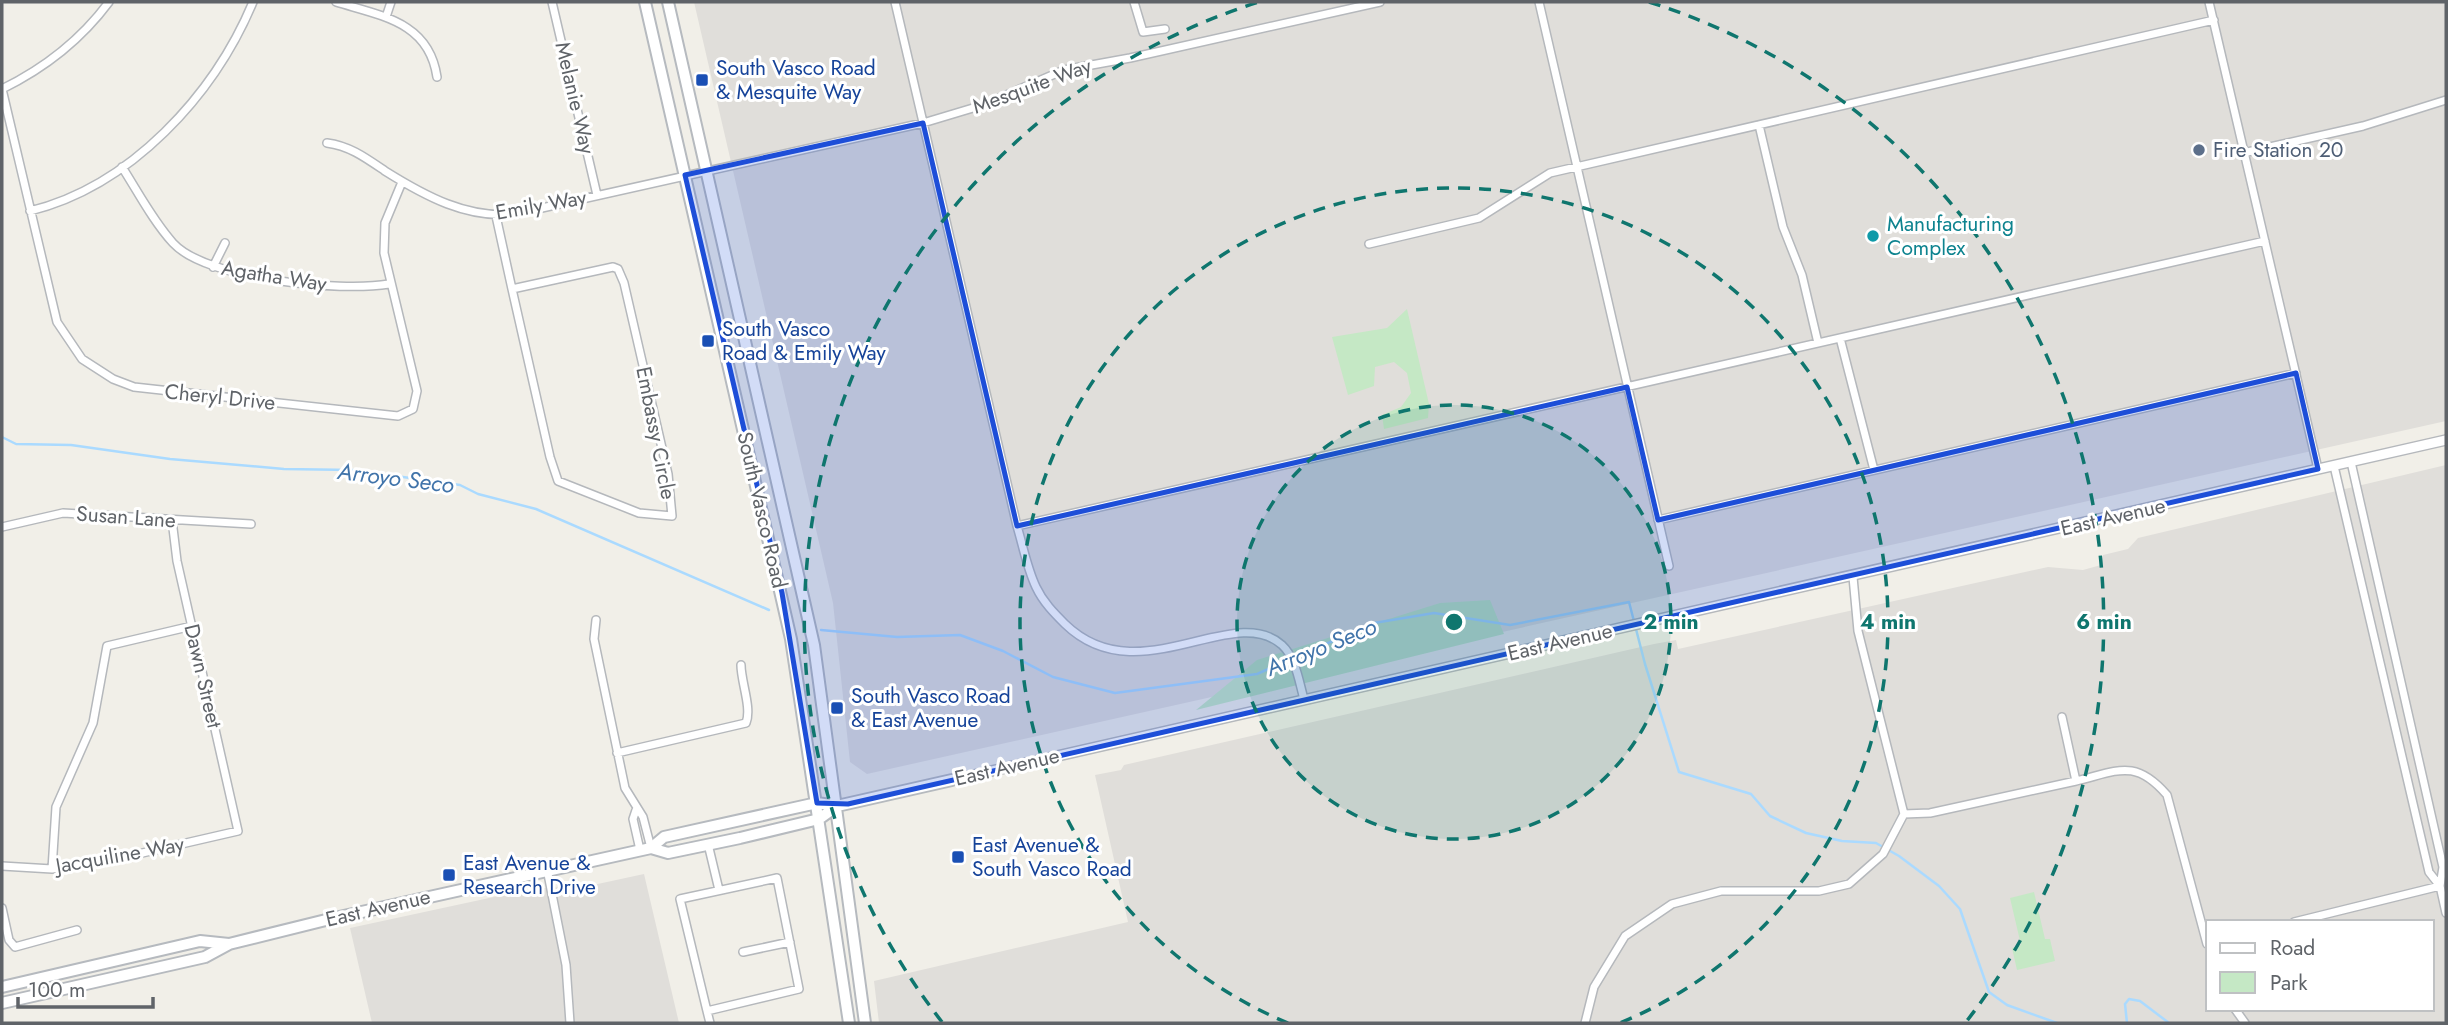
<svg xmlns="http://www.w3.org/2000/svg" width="2448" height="1025" font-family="Jost,sans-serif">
	<rect width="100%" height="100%" fill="#f1efe8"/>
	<path fill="#e0deda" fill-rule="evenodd" d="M694 2H2446V421L867 774 850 762 833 603Z
		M2446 465V1023H879L874 981 1128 922 1095 775 1121 770 1124 765 1654 644 1676 640 1678 649 2048 567 2083 570 2101 565 2103 555 2128 549 2138 538ZM2208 922H2432V1009H2208Z
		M644 874 679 1023H372L350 928 531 889 593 885Z"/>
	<path fill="#c5e8c5" d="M1407 309 1429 404 1428 418 1384 429 1382 415 1401 407 1411 393 1407 373 1394 362 1375 367 1374 386 1348 395 1332 337 1387 328Z
		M1490 600 1504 634 1196 710 1257 660 1440 603Z
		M2034 892 2045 939H2050L2055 961 2017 970 2012 948 2021 945 2010 898Z"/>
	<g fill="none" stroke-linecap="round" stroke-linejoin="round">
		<path stroke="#aadaff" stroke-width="2.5" d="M2 437 16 444 71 445 170 459 284 469 353 470 460 485 478 494 536 509 769 610
			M821 630 897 637 960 635 1003 651 1053 677 1115 693 1257 674 1374 623 1434 613 1510 625 1629 602 1645 664 1679 772 1751 794 1770 816 1806 833 1842 841 1876 843 1899 856 1939 886 1960 909 1989 992 2007 1005 2057 1023
			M2127 1023 2125 1004 2129 999 2140 1001 2169 1023"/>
		<defs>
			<path id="minor" d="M336 2C382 16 429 22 437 77
				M552 2 597 195
				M895 2 1017 526C1023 546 1027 568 1036 587 1043 602 1054 613 1065 624 1138 695 1233 601 1282 645 1296 658 1299 682 1304 699
				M1134 2 1143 32 1165 29
				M1539 2 1669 566
				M2209 2 2318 469
				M386 17 391 2
				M2 89 57 322 82 359 113 379 134 387 398 416 413 409 417 391 384 253 385 223 402 182
				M2 89C45 68 80 41 109 2
				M1759 125 1783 227 1802 275 1818 343
				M327 143C350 146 366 158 385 171 425 196 467 219 515 214L923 123 983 105 1064 70 1130 58 1380 2
				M2243 153 2363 126 2446 100
				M122 167C138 192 153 221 173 243 207 280 341 292 389 284
				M30 211C131 186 214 95 253 2
				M496 216 512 289
				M1369 244 1479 218 1550 173 2214 20
				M213 267 225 243
				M613 267 618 269 624 283 668 474 672 516 639 513 558 481 550 457 512 289Z
				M1840 338 1874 470
				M2351 462 2443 867 2440 886 2446 913
				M2334 466 2429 872 2440 886
				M1658 520 2296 373
				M1017 526 2265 241
				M2 527 63 513 251 524
				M1853 577 1858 631 1904 814
				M596 620 594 639 625 788 643 817 651 848
				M2062 717 2076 781C2118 771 2135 758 2167 795L2207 944
				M617 753 746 723C752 708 741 682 741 665
				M636 810 633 819 640 850
				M708 844 719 890
				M2 866 52 869 125 857 238 831 177 561 172 520
				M52 869 56 807 93 723 107 646 192 626
				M547 869 566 965 570 1023
				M777 878 799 989 707 1011 680 899Z
				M2 908 9 940 15 947 77 930
				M2294 922 2440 886
				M743 952 790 942
				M2235 1009 2245 1023
				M707 1011 710 1023
				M1585 1023 1594 987 1625 936 1672 904 1721 891H1819L1849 884 1883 854 1904 814 1930 813 2076 781"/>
			<path id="tertiary" d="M952 780 2446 440"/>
			<path id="secondary" d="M645 2 791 639 849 1023
				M668 2 814 645 865 1023
				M651 848 668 853 740 838 819 819 837 806
				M2 987 200 941 229 944
				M2 1003 205 957 229 944 330 919 651 848 664 837 817 803 837 806 952 780"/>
		</defs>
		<use href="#minor" stroke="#b5b8bc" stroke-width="10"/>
		<use href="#tertiary" stroke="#b5b8bc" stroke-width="12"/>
		<use href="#secondary" stroke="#b6babf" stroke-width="14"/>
		<use href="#minor" stroke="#fff" stroke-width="7"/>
		<use href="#tertiary" stroke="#fff" stroke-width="9"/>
		<use href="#secondary" stroke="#fff" stroke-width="10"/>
	</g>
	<path fill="#1d4ed8" fill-opacity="0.2" stroke="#1d4ed8" stroke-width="5" stroke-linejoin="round" d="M923 123 1017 526 1627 387 1658 520 2296 373 2318 469 848 804 817 803 782 593 685 175Z"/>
	<circle cx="1454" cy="622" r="217" fill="#0f766e" fill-opacity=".12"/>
	<g fill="none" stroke="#0f766e" stroke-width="3.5" stroke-dasharray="12 9">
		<circle cx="1454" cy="622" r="217"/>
		<path d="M1288 1023A434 434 0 1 1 1620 1023"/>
		<path d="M942 1022A650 650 0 0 1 1259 2M1649 2A650 650 0 0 1 1966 1022"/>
	</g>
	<g fill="#1a4fb4" stroke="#fff" stroke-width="2.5">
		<rect x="695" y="73" width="14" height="14" rx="3.5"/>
		<rect x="701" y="334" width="14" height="14" rx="3.5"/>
		<rect x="830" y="701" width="14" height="14" rx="3.5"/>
		<rect x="951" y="850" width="14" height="14" rx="3.5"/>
		<rect x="442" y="868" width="14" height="14" rx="3.5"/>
	</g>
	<circle fill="#5c6f8a" stroke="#fff" stroke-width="2.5" cx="2199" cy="150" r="7"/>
	<circle fill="#0f9aa8" stroke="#fff" stroke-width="2.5" cx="1873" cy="236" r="7"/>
	<g text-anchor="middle" stroke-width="6" stroke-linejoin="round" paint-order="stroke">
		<g font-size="21" fill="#164399" stroke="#fff" text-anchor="start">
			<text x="716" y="75">South Vasco Road<tspan x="716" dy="24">&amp; Mesquite Way</tspan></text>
			<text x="722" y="336">South Vasco<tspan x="722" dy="24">Road &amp; Emily Way</tspan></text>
			<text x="851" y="703">South Vasco Road<tspan x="851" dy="24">&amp; East Avenue</tspan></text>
			<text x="972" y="852">East Avenue &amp;<tspan x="972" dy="24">South Vasco Road</tspan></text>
			<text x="463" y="870">East Avenue &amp;<tspan x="463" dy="24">Research Drive</tspan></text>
		</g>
		<g font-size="21" fill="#5f6368" stroke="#fff">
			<text transform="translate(1032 86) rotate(-20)" y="7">Mesquite Way</text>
			<text transform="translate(575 98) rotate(77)" y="7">Melanie Way</text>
			<text transform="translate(541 205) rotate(-10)" y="7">Emily Way</text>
			<text transform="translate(274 276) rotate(9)" y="7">Agatha Way</text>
			<text transform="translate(220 397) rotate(6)" y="7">Cheryl Drive</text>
			<text transform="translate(656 433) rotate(79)" y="7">Embassy Circle</text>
			<text transform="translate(762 510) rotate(77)" y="7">South Vasco Road</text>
			<text transform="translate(126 517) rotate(4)" y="7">Susan Lane</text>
			<text transform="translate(2113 517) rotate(-13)" y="7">East Avenue</text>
			<text transform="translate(1560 642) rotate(-13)" y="7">East Avenue</text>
			<text transform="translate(203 676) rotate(77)" y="7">Dawn Street</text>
			<text transform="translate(1007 767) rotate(-13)" y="7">East Avenue</text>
			<text transform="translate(120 855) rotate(-10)" y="7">Jacquiline Way</text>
			<text transform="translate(378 908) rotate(-13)" y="7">East Avenue</text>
		</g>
		<g font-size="21" fill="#4e5e75" stroke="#fff" text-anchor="start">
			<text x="2213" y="157">Fire Station 20</text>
		</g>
		<g font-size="21" fill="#0d838f" stroke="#fff" text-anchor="start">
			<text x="1887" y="231">Manufacturing<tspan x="1887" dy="24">Complex</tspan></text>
		</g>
		<g font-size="23" font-style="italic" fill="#4174aa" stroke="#fff">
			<text transform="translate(396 478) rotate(7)" y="8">Arroyo Seco</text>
			<text transform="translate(1321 647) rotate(-22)" y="8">Arroyo Seco</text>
		</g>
	</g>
	<circle cx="1454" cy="622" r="10" fill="#0f766e" stroke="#fff" stroke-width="3.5"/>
	<g font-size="21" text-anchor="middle" font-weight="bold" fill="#0f766e" stroke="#fff" stroke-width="6" stroke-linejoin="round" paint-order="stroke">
		<text x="1671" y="629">2 min</text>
		<text x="1888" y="629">4 min</text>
		<text x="2104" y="629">6 min</text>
	</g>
	<rect width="2448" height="1025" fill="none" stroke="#5f6368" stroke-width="7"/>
	<rect x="2206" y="920" width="228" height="91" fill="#ffffff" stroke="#bfc1c3" stroke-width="2"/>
	<rect x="2220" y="943" width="35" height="10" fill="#ffffff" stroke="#bfc1c3" stroke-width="2"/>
	<text x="2270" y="955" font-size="21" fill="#5f6368">Road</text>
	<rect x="2220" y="972" width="35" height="21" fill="#c5e8c5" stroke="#bfc1c3" stroke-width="2"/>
	<text x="2270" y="990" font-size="21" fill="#5f6368">Park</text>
	<path d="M18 997v10h135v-10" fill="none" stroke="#5f6368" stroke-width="3.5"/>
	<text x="28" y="997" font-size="21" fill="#5f6368" stroke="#ffffff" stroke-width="5" paint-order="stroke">100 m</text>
</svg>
